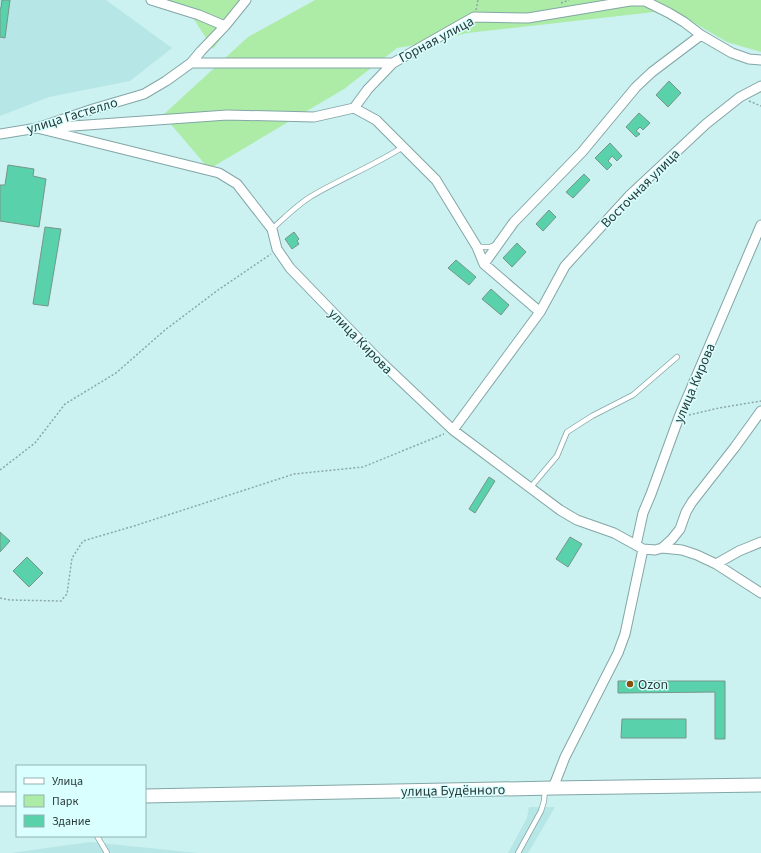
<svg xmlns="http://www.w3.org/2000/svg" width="761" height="853" font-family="'Source Sans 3',sans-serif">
	<rect width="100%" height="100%" fill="#ccf1f1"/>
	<path fill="#b7e6e6" d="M0 0H106L172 48 130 81 49 97 0 116Z
		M529 807H555L528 853H508L527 818Z
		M90 842 198 853H11Z"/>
	<path fill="#aceca6" d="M161 0H250L213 49 190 13Z
		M315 0H761V52L727 42 672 10 467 33 432 42 397 48 344 89 209 169 163 115 248 37Z"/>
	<path fill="#59d2ac" stroke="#769589" d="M2 0H10L5 38 0 37V8H1Z
		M669 81 681 93 668 107 656 95Z
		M639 113 650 123 643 130 640 127 636 131 640 134 636 137 626 127Z
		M610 143 622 156 617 161 612 156 608 161 612 165 607 170 595 158Z
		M8 165 34 169 33 176 46 179 39 227 0 221V185H5Z
		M584 174 590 180 573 198 566 192Z
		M549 210 556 217 543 231 536 224Z
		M45 227 61 229 48 306 33 304Z
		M294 232 299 239 297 241 299 244 292 249 285 239Z
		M517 243 526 252 512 267 503 258Z
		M456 260 476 277 469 285 448 268Z
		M491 289 509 305 501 315 482 299Z
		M489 477 495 481 475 513 469 509Z
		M0 532 10 541 0 552Z
		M570 537 582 544 568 567 556 559Z
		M27 557 43 573 29 587 13 571Z
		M618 681H725V739H715V692L618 693Z
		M622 719H686V738H621Z"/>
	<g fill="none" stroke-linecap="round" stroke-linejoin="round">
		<defs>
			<path id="service" d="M272 229C284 218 296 206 310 197 340 179 373 166 403 147
				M477 247H490L497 244
				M530 488 557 456 567 432 592 416 633 395 677 357
				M97 836 107 853
				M518 853 541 811 544 801 545 790"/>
			<path id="minor" d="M151 0 199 15 225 26
				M191 63H393
				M354 108 368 89 393 63 474 17 528 18 630 1H645L669 13 684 22 701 35 732 53 749 59 761 60
				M354 108 376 120 436 180 477 247 484 264 540 312
				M37 128 219 173 237 184 272 229 277 249 290 268 378 359 453 430 560 510 577 520 614 533 643 549 655 550 662 548 682 550 697 555 716 564 761 593
				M45 128 227 115 314 117 354 108
				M0 134 37 128 93 109 144 94 166 81 191 63 201 51 225 26 246 0
				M484 264 514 222 582 152 636 87 652 72 701 35
				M453 430 540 312 565 266 630 195 706 124 740 97 761 86
				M636 545 643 513 651 494 679 417 761 225
				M662 548 672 539 680 529 686 512 692 502 735 447 761 411
				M716 564 739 551 761 542
				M553 788 565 757 618 653 625 634 643 549"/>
			<path id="secondary" d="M145 796 553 788 761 785
				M0 799H17"/>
		</defs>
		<use href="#service" stroke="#83a6a6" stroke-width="6"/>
		<use href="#minor" stroke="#83a6a6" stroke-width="11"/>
		<use href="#secondary" stroke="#83a6a6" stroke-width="15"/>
		<path stroke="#8ba7a7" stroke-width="1.5" stroke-dasharray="2 2" stroke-linecap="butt" d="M561 3 569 0
			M476 10 478 0
			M749 101 761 106
			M689 415 719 408 761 401
			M0 470 35 443 65 404 116 373 165 330 218 290 271 254
			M0 598 10 600 61 601 67 594 72 558 83 541 134 526 294 474 363 467 444 434"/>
		<use href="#service" stroke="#fff" stroke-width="4.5"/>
		<use href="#minor" stroke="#fff" stroke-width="9"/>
		<use href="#secondary" stroke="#fff" stroke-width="13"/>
	</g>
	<circle fill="#8a4e0b" stroke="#d9ffff" stroke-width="1.5" cx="630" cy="684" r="4"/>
	<g text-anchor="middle" stroke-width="3" stroke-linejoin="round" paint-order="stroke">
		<g font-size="14" fill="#2c3b3b" stroke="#d9ffff">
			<text transform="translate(436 39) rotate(-28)" y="5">Горная улица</text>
			<text transform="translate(72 115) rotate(-17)" y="5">улица Гастелло</text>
			<text transform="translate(640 188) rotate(-45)" y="5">Восточная улица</text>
			<text transform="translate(361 341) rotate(46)" y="5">улица Кирова</text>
			<text transform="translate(694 383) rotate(-67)" y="5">улица Кирова</text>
			<text transform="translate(453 790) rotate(-1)" y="5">улица Будённого</text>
		</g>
		<g font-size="14" fill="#2c3b3b" stroke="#d9ffff" text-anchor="start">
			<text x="638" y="689">Ozon</text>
		</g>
	</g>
	<rect x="16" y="765" width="130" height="72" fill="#d9ffff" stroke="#94b1b1"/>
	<rect x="24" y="778" width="20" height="6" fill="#ffffff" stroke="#94b1b1"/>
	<text x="52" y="785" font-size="12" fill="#2c3b3b">Улица</text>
	<rect x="24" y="795" width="20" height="12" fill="#aceca6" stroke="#94b1b1"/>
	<text x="52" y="805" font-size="12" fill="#2c3b3b">Парк</text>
	<rect x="24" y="815" width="20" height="12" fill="#59d2ac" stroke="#94b1b1"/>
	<text x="52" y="825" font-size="12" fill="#2c3b3b">Здание</text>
</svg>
